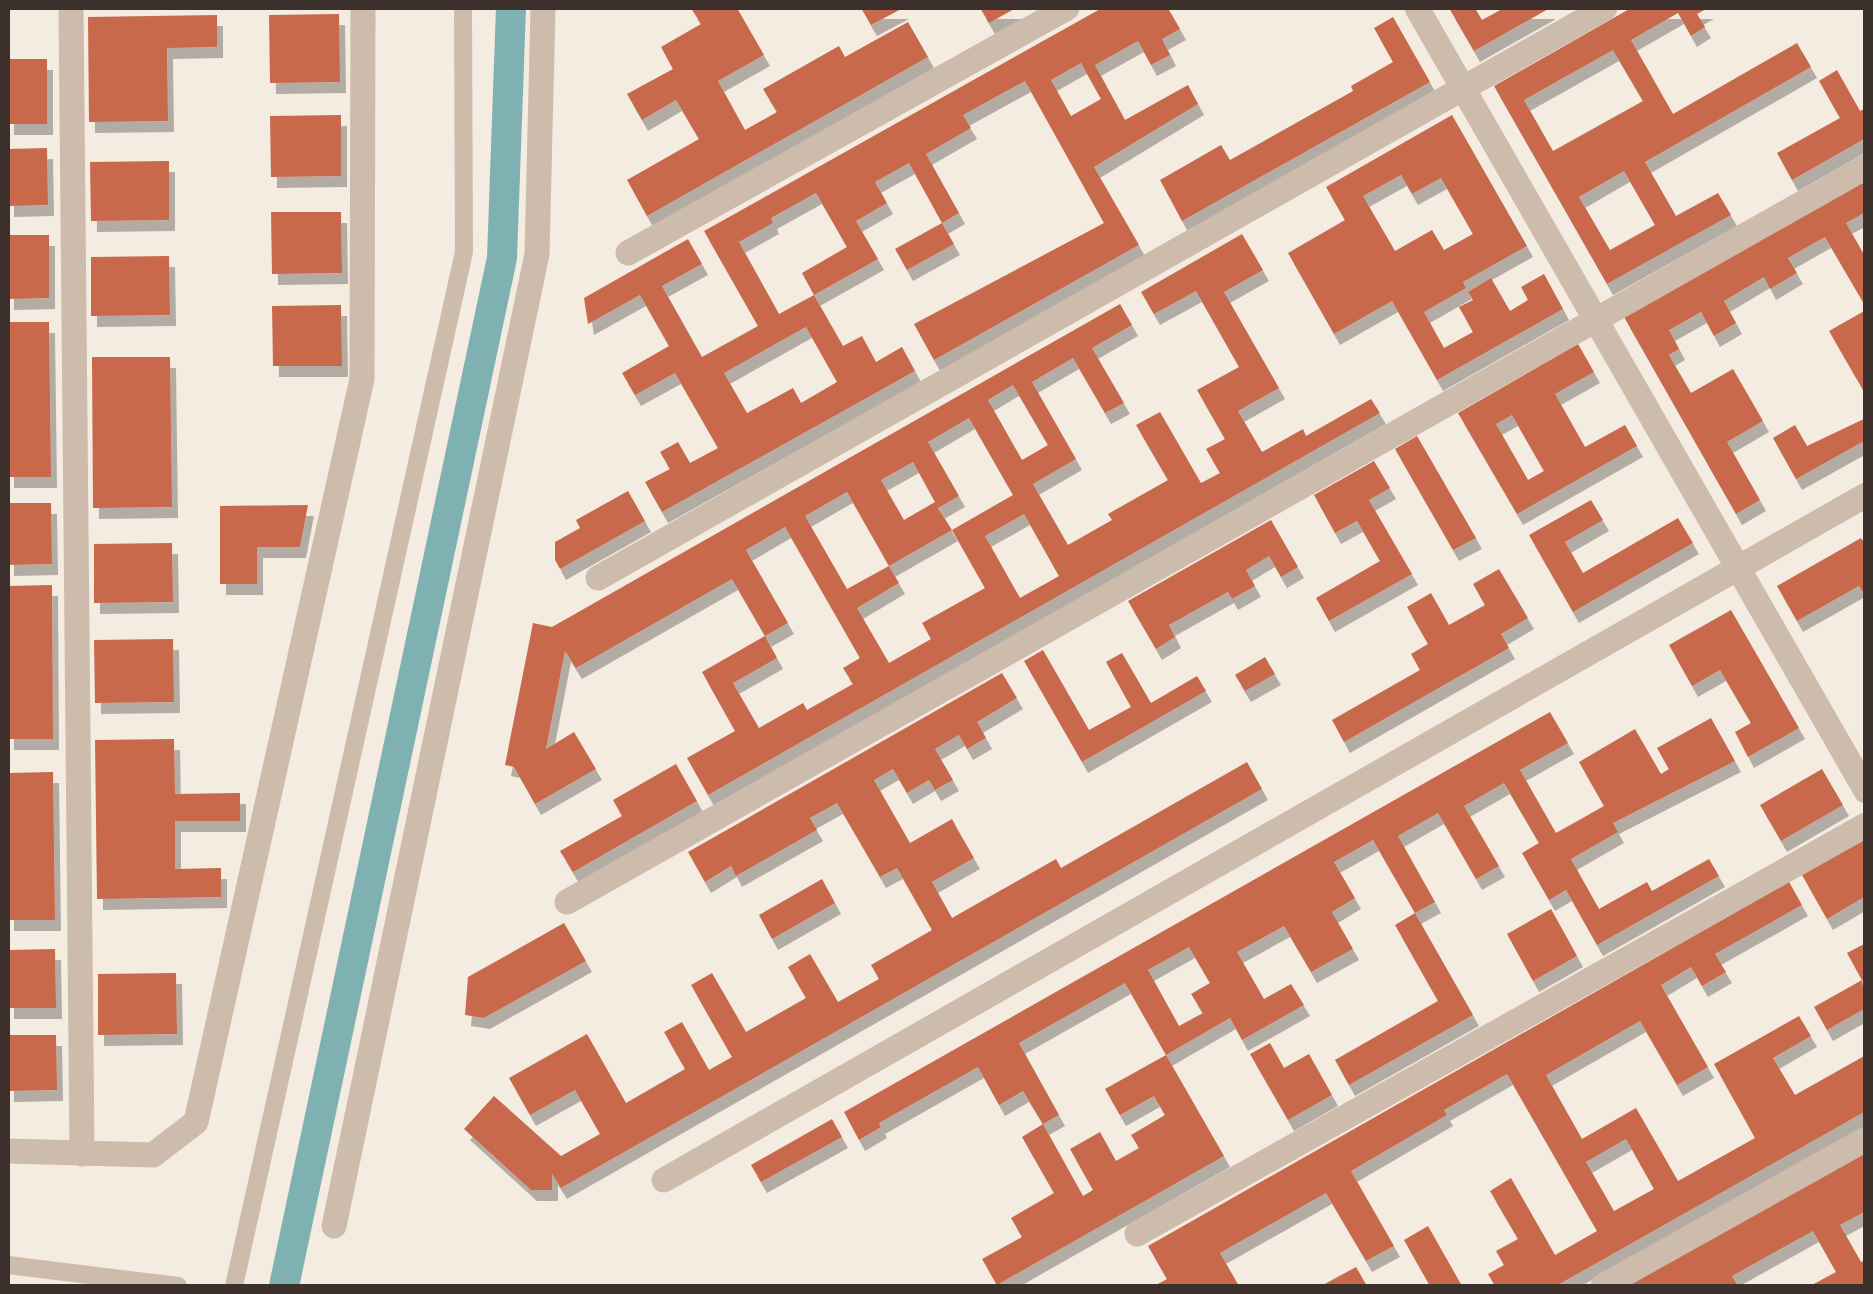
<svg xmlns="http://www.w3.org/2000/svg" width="1873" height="1294" font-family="Mulish,sans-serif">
	<defs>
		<filter id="shadow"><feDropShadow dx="6" dy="11" stdDeviation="0" flood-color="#0004"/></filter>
	</defs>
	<rect width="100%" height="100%" fill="#f4ebe1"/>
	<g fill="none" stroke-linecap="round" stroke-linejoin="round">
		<path stroke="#7fb0b2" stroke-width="30" d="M284 1286 502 258 511 8"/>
	</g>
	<path fill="#c8694b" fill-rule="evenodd" filter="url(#shadow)" d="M691 8H737L764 55 718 81 745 130 777 112 763 89 839 46 845 57 908 22 928 57 647 216 627 180 699 139 676 100 642 120 627 94 673 69 661 47 701 24Z
		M861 8H903L871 25Z
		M980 8H1016L989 23Z
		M1102 8H1168L1180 29 1162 39 1170 55 1151 65 1138 41 1095 65 1125 120 1188 85 1198 104 1094 167 1139 245 934 360 914 324 1104 223 1025 81 963 115 971 128 926 154 959 213 942 223 954 244 907 270 895 249 942 223 909 163 875 182 887 203 856 221 878 259 814 295 802 273 847 247 816 193 771 218 773 223 739 242 779 314 814 295 843 346 862 336 876 362 902 347 915 371 662 512 645 482 670 469 660 452 678 442 690 463 718 448 675 373 635 395 622 373 669 346 640 295 588 324 584 298 688 239 702 264 662 286 702 357 758 326 704 231ZM1081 63 1101 99 1071 116 1051 80ZM806 327 837 382 801 403 793 388 747 413 724 373Z
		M1449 8H1475L1482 20 1504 8H1550L1474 51Z
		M1631 8H1708L1697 14 1705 27 1691 36 1678 13 1631 40 1673 114 1797 43 1811 67 1645 162 1676 216 1718 193 1731 215 1607 284 1494 86ZM1613 50 1643 101 1553 151 1524 100ZM1624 171 1655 225 1610 250 1579 197Z
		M339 14 340 82 270 83 269 15Z
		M217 15V47L167 48 168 121 89 122 88 17Z
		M1393 17 1430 82 1182 221 1160 180 1221 145 1230 160 1353 91 1351 86 1393 62 1374 28Z
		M8 59H47V124H8Z
		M1837 70 1860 111 1866 108V138L1792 180 1777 153 1840 118 1819 81Z
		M341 115V176L271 177 270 116Z
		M1452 115 1527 246 1463 282 1466 288 1424 312 1444 348 1473 332 1459 307 1473 300 1468 292 1491 278 1510 311 1528 300 1521 287 1544 274 1563 309 1437 380 1392 301 1334 334 1288 253 1345 220 1326 187ZM1401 175 1412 194 1441 178 1473 234 1444 250 1432 230 1395 251 1363 196Z
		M47 148 48 205 8 206V149Z
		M169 161V220L91 221 90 162Z
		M1866 180V212L1846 223 1866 258V307L1825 237 1788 258 1797 273 1770 289 1764 277 1724 301 1736 323 1714 336 1701 312 1669 330 1679 349 1669 355 1691 393 1733 369 1763 421 1727 442 1760 500 1736 514 1624 317Z
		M271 212H341L342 273 272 274Z
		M1242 234 1263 270 1224 292 1279 388 1238 411 1262 452 1303 429 1306 436 1371 399 1380 413 708 795 687 758 735 731 702 672 765 636 777 658 733 683 759 728 803 703 807 710 853 684 843 668 860 658 785 527 746 550 788 623 765 636 732 579 576 668 565 651 546 749 574 732 596 769 535 804 514 767 505 765 533 623 552 627 1120 304 1132 325 1092 348 1124 403 1105 413 1073 358 1032 382 1076 459 1033 484 1068 545 1112 520 1108 514 1168 480 1136 425 1160 412 1201 483 1220 473 1206 449 1225 439 1197 390 1239 367 1196 291 1154 314 1141 292ZM1013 385 1048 445 1022 460 988 400ZM969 418 1013 495 952 530 985 588 922 623 931 639 889 663 857 608 899 583 889 566 847 589 805 516 847 492 889 566 952 530 938 508 959 496 928 442ZM913 462 935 502 904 520 881 480ZM1024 514 1059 576 1020 598 985 536Z
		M8 235H49V298L8 299Z
		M169 256 170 315 91 316V257Z
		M341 305 342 366H273L272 306Z
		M1866 310V395L1829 331Z
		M8 322H49L51 477H8Z
		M1578 344 1594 372 1555 394 1585 447 1625 425 1637 446 1517 514 1458 413ZM1512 415 1544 471 1528 480 1496 424Z
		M92 357H170L172 507 93 508Z
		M1866 418V440L1796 479 1773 438 1795 425 1807 446Z
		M1417 436 1476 538 1453 550 1395 449Z
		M1374 461 1390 488 1369 500 1412 574 1329 621 1316 598 1380 561 1357 521 1335 533 1314 495Z
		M628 491 645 521 560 569 555 560V542L580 528 576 520Z
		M1591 500 1603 520 1565 542 1583 573 1678 518 1693 543 1573 612 1529 535Z
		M8 503H51L52 564 8 565Z
		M308 505 300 547H257V584H220V506Z
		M1271 520 1298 567 1281 577 1269 556 1246 570 1255 586 1232 599 1228 592 1169 625 1175 637 1156 649 1128 601Z
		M1861 538 1866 545V597L1859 586 1797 621 1777 586Z
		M172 543 173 602 94 603V544Z
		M1499 569 1528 618 1501 634 1509 648 1344 742 1332 720 1420 670 1411 654 1428 644 1407 607 1431 593 1449 625 1485 605 1473 584Z
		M52 585 53 739H8V586Z
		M1731 610 1799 728 1748 757 1735 732 1751 723 1720 670 1692 686 1669 645Z
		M173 639 174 702 95 703 94 640Z
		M1043 650 1089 730 1131 707 1106 662 1122 653 1151 703 1197 676 1206 691 1082 762 1024 661Z
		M1265 657 1275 674 1245 691 1235 675Z
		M1002 673 1017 698 977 722 986 738 967 749 959 735 935 749 953 780 935 790 929 780 907 793 893 769 874 780 910 843 952 819 959 832 974 858 932 882 952 918 1056 859 1061 868 1247 762 1262 789 561 1188 552 1174V1190H531L464 1129 494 1096 561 1156 600 1134 575 1090 530 1115 509 1078 587 1034 626 1103 685 1069 664 1032 682 1022 709 1070 732 1057 691 985 712 973 746 1032 806 998 788 967 810 954 838 1002 879 979 871 965 932 930 897 868 880 877 837 803 810 818 817 830 736 876 731 866 705 882 688 852Z
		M1550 712 1568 743 1520 770 1556 833 1604 806 1579 762 1635 729 1661 774 1669 769 1657 748 1711 718 1735 761 1613 823 1618 832 1571 859 1599 909 1647 882 1652 891 1709 859 1719 876 1597 945 1566 890 1549 900 1522 853 1539 843 1504 783 1464 806 1499 866 1476 879 1438 813 1398 836 1435 902 1415 913 1373 840 1334 862 1355 898 1332 912 1353 949 1311 972 1284 926 1237 952 1264 999 1291 984 1304 1005 1242 1040 1230 1018 1166 1055 1125 983 1019 1043 1059 1115 1043 1124 1023 1091 999 1105 978 1067 879 1123 881 1127 859 1140 844 1112ZM1189 947 1210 983 1191 994 1203 1013 1179 1026 1148 970Z
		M174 739 175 794 240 793V821H175V869L221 868V897L97 899 95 740Z
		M676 764 697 801 573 872 560 851 622 816 613 800Z
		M1822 769 1843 805 1781 841 1760 805Z
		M53 772 55 920H8V773Z
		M1863 840 1866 896 1827 919 1802 875Z
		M822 879 835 903 772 939 759 915Z
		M1789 882 1802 905 1715 954 1726 972 1702 986 1691 967 1661 985 1708 1067 1677 1085 1640 1021 1546 1075 1582 1139 1636 1108 1678 1181 1755 1138 1714 1064 1799 1016 1811 1036 1773 1058 1795 1095 1866 1055V1111L1556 1286H1495L1488 1274 1504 1265 1496 1251 1518 1239 1490 1191 1511 1178 1555 1255 1597 1231 1507 1074 1444 1110 1447 1115 1351 1171 1394 1246 1366 1261 1326 1193 1220 1253 1239 1286H1154L1167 1279 1148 1246ZM1626 1139 1654 1189 1614 1211 1586 1162Z
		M1551 909 1577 956 1533 981 1507 934Z
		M1415 913 1473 1015 1349 1085 1335 1060 1438 1001 1395 925Z
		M564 923 586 961 484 1018 465 1015 468 977Z
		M1866 943V978L1862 980 1866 1008 1827 1030 1814 1007 1862 980 1847 953Z
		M55 949 56 1008H8V950Z
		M176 973 177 1034 98 1035V974Z
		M8 1035H56L57 1090 8 1091Z
		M1270 1043 1284 1068 1309 1054 1332 1095 1288 1120 1250 1054Z
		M1166 1055 1224 1156 997 1285 982 1259 1022 1237 1011 1218 1054 1193 1022 1137 1043 1124 1083 1196 1093 1190 1070 1149 1100 1132 1116 1161 1139 1148 1131 1135 1165 1115 1154 1096 1120 1115 1105 1089Z
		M832 1119 842 1137 761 1182 751 1165Z
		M1866 1152V1211L1840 1225 1861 1262 1866 1260V1286H1810L1836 1272 1813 1231 1732 1276 1738 1286H1627Z
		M1428 1226 1462 1286H1430L1404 1240Z
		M1356 1267 1367 1286H1321Z"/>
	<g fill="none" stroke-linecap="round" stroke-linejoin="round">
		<path stroke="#cdbbac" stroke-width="18" d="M8 1265 178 1286
			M234 1286 464 252 463 8"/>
		<path stroke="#cdbbac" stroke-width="25" d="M71 8 82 1154
			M1417 8 1866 791
			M628 253 1067 8
			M598 578 1605 8
			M567 902 1866 167
			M8 1151 153 1155 196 1122 362 379 363 8
			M664 1180 1866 495
			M334 1226 537 254 543 8
			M1137 1234 1866 825
			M1603 1286 1866 1139"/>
	</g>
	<rect width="1873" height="1294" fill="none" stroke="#3b302b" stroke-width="20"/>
</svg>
